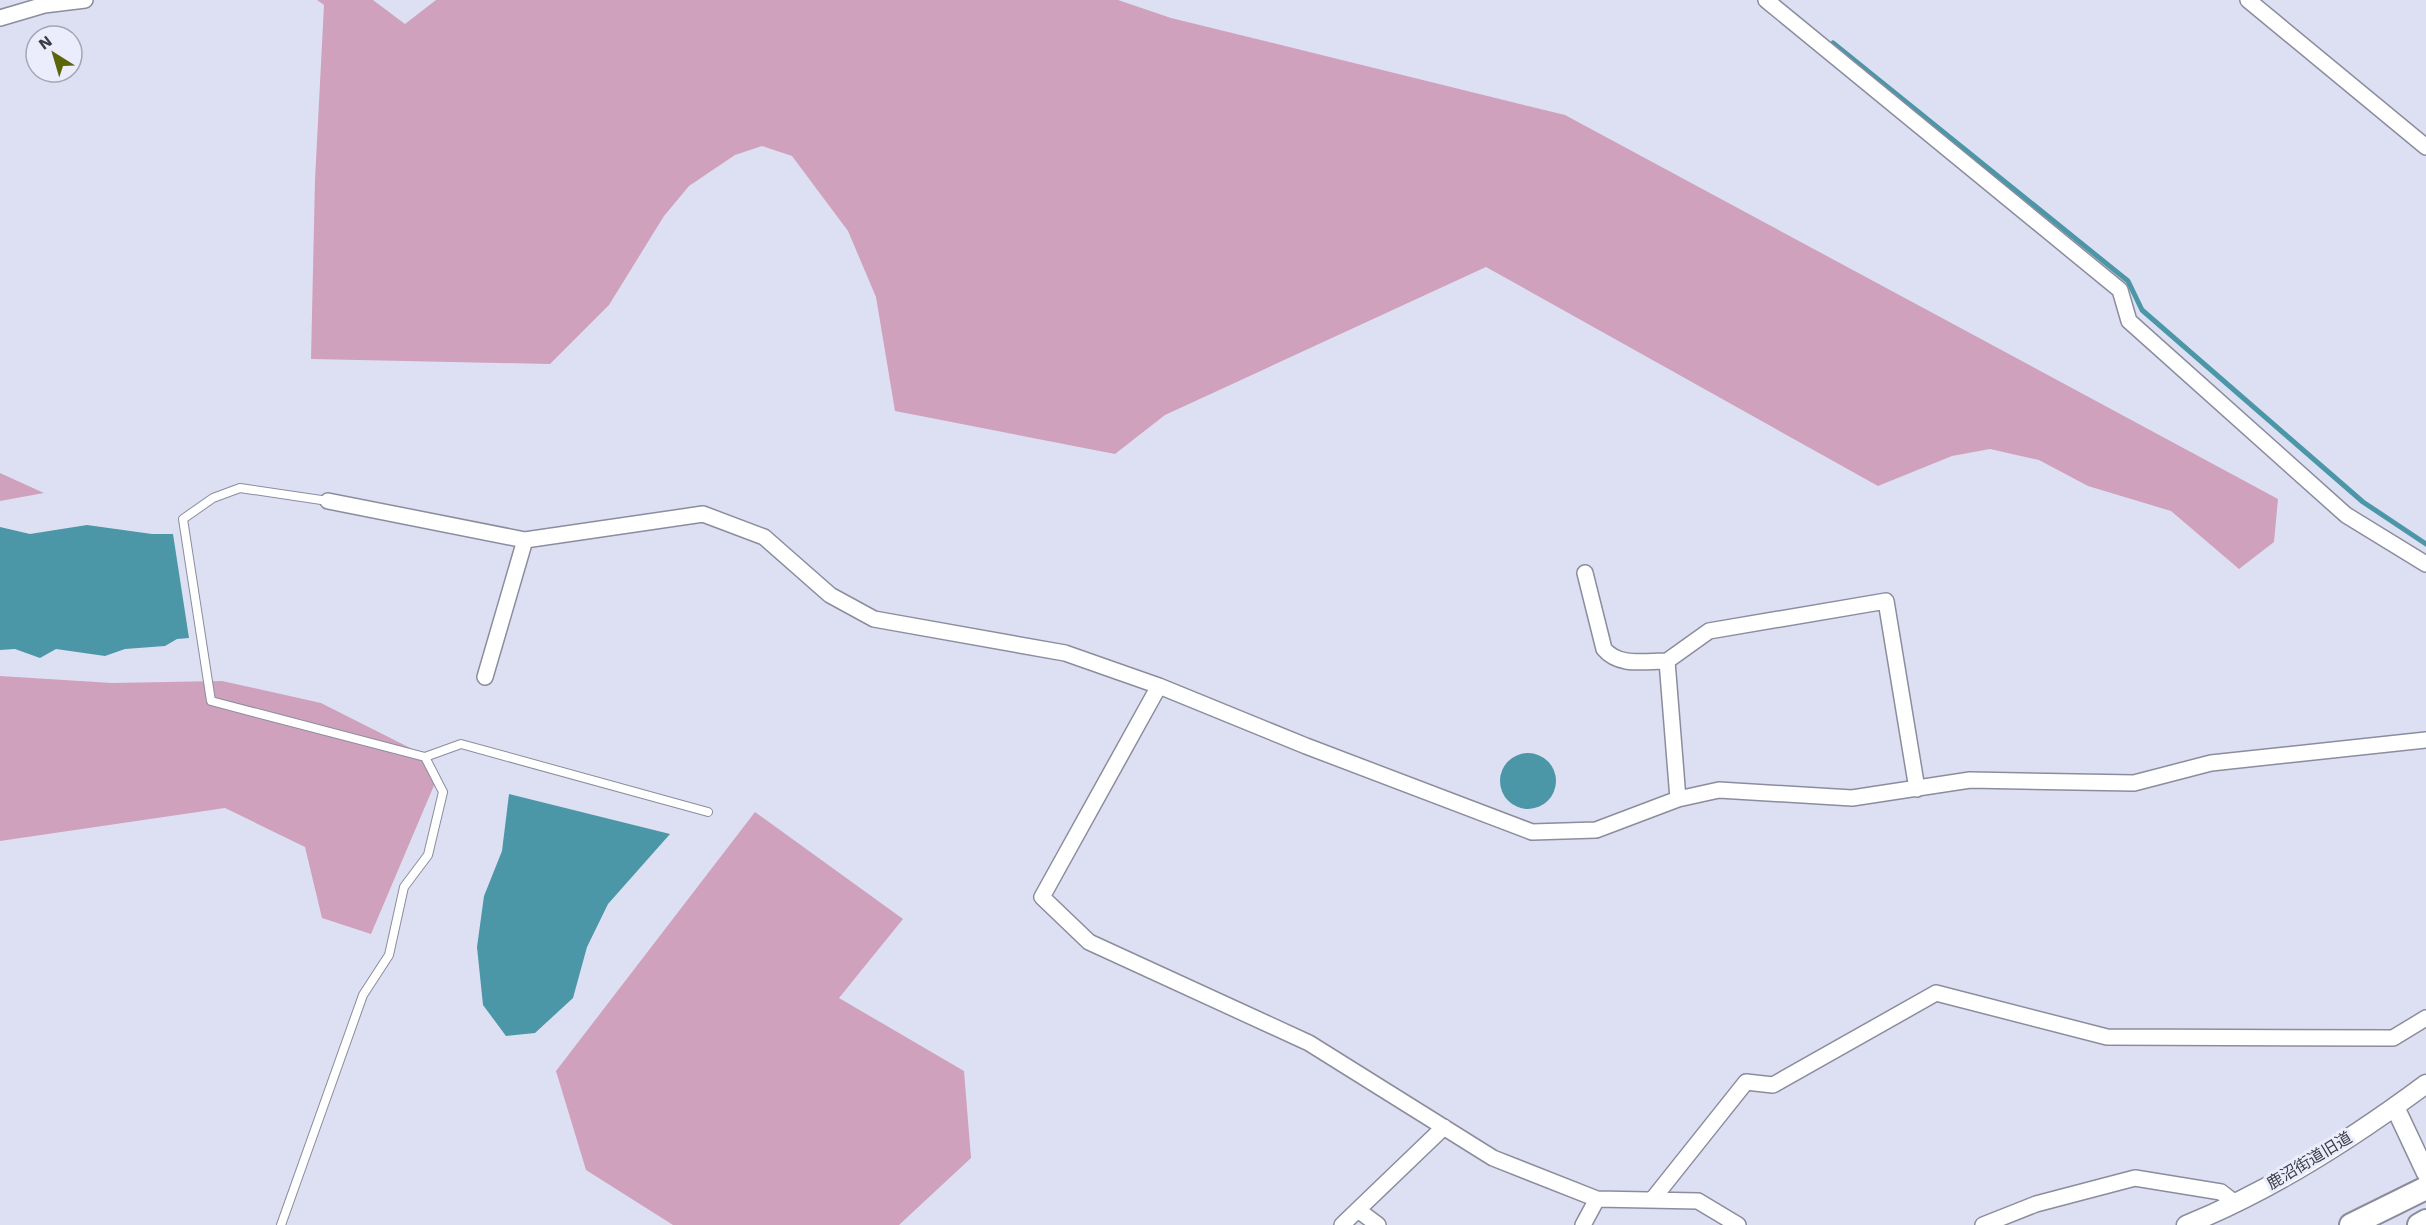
<svg xmlns="http://www.w3.org/2000/svg" width="2426" height="1225" viewBox="0 0 2426 1225" font-family="'Work Sans','Noto Sans JP',sans-serif">
<rect width="100%" height="100%" fill="#dde0f3"/>
<path fill="#d0a1bc" d="M317,0H373L405,24L436,0H1118L1171,18L1565,115L2278,499L2274,542L2239,569L2171,511L2088,486L2039,460L1990,449L1952,456L1878,486L1486,267L1165,415L1115,454L895,411L876,297L848,231L792,156L762,146L735,155L689,186L664,216L609,305L550,364L311,359L315,180L324,5Z
M0,473L44,493L0,501Z
M0,676L112,683L222,681L321,703L428,757L438,776L371,934L322,918L305,847L225,808L0,841Z
M755,812L903,919L839,998L964,1071L971,1158L899,1225H673L586,1170L556,1071Z"/>
<path fill="#4b96a7" d="M87,525L152,534H173L189,638L177,639L165,646L125,649L105,656L56,649L40,658L15,649L0,650V527L30,534Z
M1500 781a28 28 0 1 1 56 0a28 28 0 1 1-56 0Z
M509,794L670,834L608,904L587,947L573,998L535,1033L506,1036L483,1005L477,947L484,896L502,851Z"/>
<g fill="none" stroke-linecap="round" stroke-linejoin="round">
<path stroke="#4b96a7" stroke-width="5" d="M1833,43L2128,281L2142,310L2363,502L2426,544"/>
<g stroke="#8b8d9e" stroke-width="10">
<path id="service" d="M425,757L461,744L708,812
M281,1225L363,995L389,955L404,887L428,855L443,792L425,757L211,701L183,519L213,498L240,488L328,501"/>
</g>
<g stroke="#8b8d9e" stroke-width="18">
<path id="minor" d="M1766,0L2120,290L2129,321L2346,515L2426,564
M2248,0L2426,147
M0,18L44,5L85,0
M328,501L525,540L703,514L764,537L830,595L874,619L1065,653L1159,686L1306,746L1532,832L1596,830L1678,799L1719,790L1852,798L1970,780L2134,783L2211,763L2426,740
M1585,573L1604,649C1619,667 1645,661 1667,661L1678,799
M1667,661L1709,631L1886,601L1917,789
M485,677L525,540
M1159,686L1042,897L1089,942L1309,1043L1493,1158L1597,1199L1698,1201L1738,1225
M1652,1200L1746,1082L1773,1085L1936,993L2107,1037L2393,1038L2426,1018
M1358,1210L1378,1225
M1342,1225L1444,1127
M1583,1225L1597,1199
M1983,1225L2036,1204L2135,1178L2221,1192L2235,1203"/>
</g>
<g stroke="#8b8d9e" stroke-width="21">
<path id="tertiary" d="M2395,1107L2426,1173
M2186,1225C2271,1191 2352,1139 2426,1084"/>
</g>
<g stroke="#8b8d9e" stroke-width="26">
<path id="primary" d="M2351,1225L2426,1188
M2419,1225L2426,1221"/>
</g>
<use href="#service" stroke="#fff" stroke-width="8"/>
<use href="#minor" stroke="#fff" stroke-width="15"/>
<use href="#tertiary" stroke="#fff" stroke-width="18"/>
<use href="#primary" stroke="#fff" stroke-width="22"/>
</g>
<g text-anchor="middle" stroke-width="6" stroke-linejoin="round" paint-order="stroke">
<g font-size="16" fill="#3b3c44" stroke="#ebedfd">
<text transform="translate(2309 1160) rotate(-31)" y="6">鹿沼街道旧道</text>
</g>
</g>
<g transform="translate(54 54) rotate(323)"><circle r="28" fill="#ebedfd" stroke="#a5a6b3" stroke-width="1.5"/>
<path d="M0-4.5L10 22L0 15L-10 22Z" fill="#5c6609"/>
<text y="-9" font-size="16" font-weight="bold" text-anchor="middle" fill="#3b3c44">N</text>
</g>
</svg>
